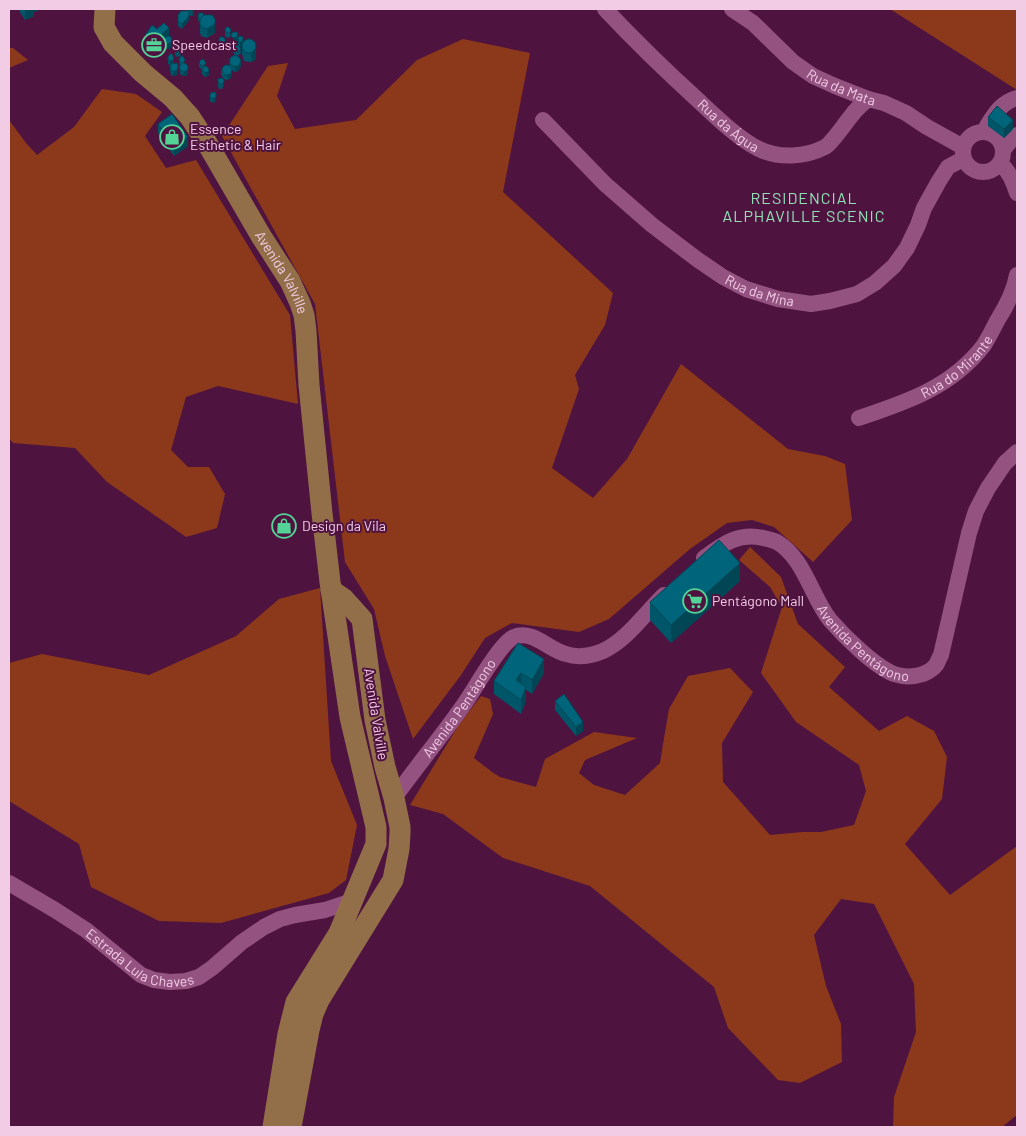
<svg xmlns="http://www.w3.org/2000/svg" width="1026" height="1136" viewBox="0 0 1026 1136" font-family="Barlow,sans-serif">
<rect width="100%" height="100%" fill="#4f1340"/>
<path fill="#8c391b" d="M890,9H1017V90Z
M463,39L530,53L503,192L613,293L605,325L575,375L579,389L552,468L593,498L627,459L681,364L788,449L825,456L845,464L852,520L813,562L774,527L752,520L727,523L690,549L609,619L579,632L512,623L485,638L461,675L413,739L385,656L374,609L345,562L315,304L222,136L268,66L288,63L277,96L295,129L356,120L417,60Z
M9,48H13L28,60L9,68Z
M102,89L136,94L162,112L145,136L166,168L196,160L290,315L298,404L218,386L186,397L171,450L188,467H209L225,494L217,528L186,537L107,482L75,448L13,443L9,438V120L26,143L37,155L74,127Z
M750,547L781,577L798,624L845,667L829,687L879,731L907,716L934,731L947,757L942,799L905,844L950,895L1017,846V1115L1002,1127H893L894,1097L916,1032L914,984L874,904L841,899L814,935L826,986L841,1024L842,1062L800,1083L778,1080L728,1028L714,987L590,886L503,858L443,814L410,805L458,726L481,696L490,699L493,714L474,758L492,772L500,777L536,787L545,759L594,732L637,738L585,760L579,773L594,785L625,795L660,763L663,744L669,709L688,676L730,668L753,692L722,743L723,782L770,835L803,832H821L854,825L866,791L859,765L796,722L761,673L782,607L770,587L739,560Z
M320,588L331,761L357,825L346,880L329,893L221,923L159,921L91,887L79,844L9,801V663L42,654L149,675L236,636L279,599Z"/>
<g fill="none" stroke-linecap="round" stroke-linejoin="round">
<g stroke="#935280" stroke-width="16">
<path id="s1" d="M605,9C635,41 667,72 700,102C716,117 739,139 759,149C779,159 806,157 825,147C833,142 845,123 852,115C856,109 862,104 868,99"/>
<path id="s2" d="M732,9L753,23L793,62L813,76L835,86L868,99L884,103L906,113L927,127L963,147"/>
<path id="s3" d="M543,120L605,184L652,225L698,260L723,277L746,289L778,299L811,304L830,301L857,294L875,283L894,266L907,248L918,225L924,208L939,181L948,167L963,159"/>
<path d="M987,126C995,113 1002,102 1017,98"/>
<circle cx="983" cy="152" r="20"/>
<path d="M1003,150L1012,139L1017,135"/>
<path d="M1000,163C1009,171 1013,181 1017,193"/>
<path id="s4" d="M859,418C907,402 952,387 984,345C989,337 993,329 997,321C1006,307 1014,292 1017,275"/>
<path id="s5" d="M704,558C723,544 739,532 763,538C768,539 773,540 777,542C805,559 811,596 830,620C844,636 874,666 894,674C903,677 914,677 923,674C928,672 933,669 936,665C938,662 939,658 941,655L969,533L976,511L988,488L1005,463L1017,452"/>
<path id="s6" d="M394,798C417,766 442,736 465,703C474,690 501,642 514,637C532,629 549,650 566,654C578,658 591,656 603,651C626,641 646,612 664,595"/>
<path id="s7" d="M9,883L55,910L86,930L141,975L154,980L170,982L186,981L199,977L212,968L242,942L264,927L280,919L295,915L325,910L352,901"/>
</g>
<g stroke="#936f49" stroke-width="21">
<path id="s8" d="M105,9L104,27L113,43L143,73L173,98L190,117L207,143L261,236L290,281L300,303L304,315L306,331L309,385L322,513L330,582L350,717L376,827V844L339,933L296,1002L288,1034L273,1127"/>
<path d="M291,1127L309,1030L313,1014L319,1000L393,880L399,849L400,833V827L394,798L385,767L375,720L362,619L344,599L331,590"/>
</g>
</g>
<path fill="#005669" d="M18,9H41L34,12V16L25,20Z
M188,9H194V15L192,16L189,15V20L182,29L178,26V15L188,11Z
M198,16L215,33L207,38L201,36L200,33V23L198,20Z
M227,27L231,35L230,37L227,38L225,36V29Z
M157,29L169,36L172,45L171,48L167,49L165,48L163,42L154,54L150,50V48L146,43V34Z
M238,37L243,42L256,58L255,60L251,62L244,61L242,54V46L240,47L241,53L239,55L236,56L234,54V46L238,45Z
M219,39L225,44V46L223,48H220L219,44Z
M175,47L182,54L180,56L177,57L175,55Z
M168,57L174,62V64L178,70L177,75L173,76L171,75L170,71V65L168,64Z
M179,59L185,63L188,66V73L186,76H183L180,74Z
M229,61L241,66L238,71L235,72L232,70L231,78L227,80L224,79L221,75V70L230,66Z
M199,63L206,66L209,74L208,76L205,77L202,74V70L199,67Z
M218,81L224,85L222,89H219L218,86Z
M210,94L216,101L213,103L210,101Z
M988,117L1013,129L1004,138L988,126Z
M158,124L188,146L174,156L158,133Z
M740,581L671,643L650,620V602Z
M518,643L544,673L532,694L526,690V701L521,714L494,694V681Z
M555,701L583,731L576,736L555,710Z"/>
<path fill="#004655" d="M25,9H41L34,12V16L25,20Z
M194,9V15L192,16V11Z
M189,16V20L182,29V24Z
M215,19V33L207,38V29Z
M169,28V37L163,42L154,54V45L163,33Z
M238,34L237,41L233,43V38Z
M243,37V46L240,47V42Z
M172,40V45L171,48L167,49V44Z
M256,48V58L255,60L251,62V53Z
M174,58V62L173,64L170,65V61Z
M241,62V66L238,71L235,72V67Z
M178,66L177,75L173,76V72Z
M188,69V73L186,76H183V72Z
M232,69L231,78L227,80V76Z
M209,70L208,76L205,77V73Z
M216,97V101L213,103V99Z
M1013,120V129L1004,138V129Z
M188,137V146L174,156V147Z
M740,563V581L671,643V625Z
M544,659V673L532,694V680Z
M521,673V687L516,680Z
M526,687V701L521,714V700Z
M583,722V731L576,736V727Z"/>
<path fill="#00647a" stroke="#004655" d="M188,9H194V10L192,11L189,10Z
M181,11H189V16L182,24L178,22V15Z
M199,13H202L204,14L200,19H199L198,16Z
M204,15H212L215,19V24L207,29L201,27L200,24V19Z
M164,23L169,28L163,33L154,45L150,41V39L146,34L152,25L157,29Z
M227,27H229L231,30L230,33H227L225,31V29Z
M234,32H237L238,34L237,37L233,38L231,36L232,33Z
M164 40a4 4 0 1 1 8 0a4 4 0 1 1-8 0Z
M240,36L243,37V41L240,42L238,41V37Z
M220,37H223L225,39V42L223,43H220L219,39Z
M242 46a7 7 0 1 1 14 0a7 7 0 1 1-14 0Z
M236,45L239,46L241,49L239,51H236L234,50V46Z
M177,46L181,47L182,49L180,52H177L175,51V47Z
M170,54H172L174,58L173,60L170,61L168,60V57Z
M229.5 61a5.5 5.5 0 1 1 11 0a5.5 5.5 0 1 1-11 0Z
M183,56L185,60L183,63L186,64L188,66V69L186,71L183,72L180,69L179,67L182,63L180,62L179,59L180,57Z
M202,59L204,60L206,63L204,65L202,66L199,63L200,61Z
M177,63L178,66L177,70L173,72L171,70L170,66L171,64Z
M222 70a5 5 0 1 1 10 0a5 5 0 1 1-10 0Z
M206,66L208,68L209,70L208,72L205,73L202,69L203,68Z
M222,78L224,80V82L222,84H219L218,81V79Z
M215,92L216,94V97L213,99L210,97V94L211,93Z
M997,106L1013,120L1004,129L988,117Z
M172,114L188,137L174,147L158,124Z
M719,540L740,563L671,625L650,602Z
M518,643L544,659L532,680L521,673L516,680L526,687L521,700L494,681Z
M564,694L583,722L576,727L555,701Z"/>
<defs>
<g id="office-ring" transform="scale(1.25)"><circle r="9.5" fill="#4f1340" stroke="#53d396" stroke-width="1.5"/><path d="M-6-3h4V-5.5h4V-3h4V5H-6ZM-1-4.5V-3h2v-1.5ZM-6 0V1H6V0Z" fill="#53d396"/></g>
<g id="shop-ring" transform="scale(1.25)"><circle r="9.5" fill="#4f1340" stroke="#53d396" stroke-width="1.5"/><path d="M-5-2.5h2.3a2.7 3.5 0 0 1 5.4 0H5L5.5 6h-11ZM-1.5-2.5h3a1.5 2.3 0 0 0-3 0Z" fill="#53d396"/></g>
<g id="supermarket-ring" transform="scale(1.25)"><circle r="9.5" fill="#4f1340" stroke="#53d396" stroke-width="1.5"/><path d="M-6-5.5h2.5l.6 2H6L4.5 2H-2.5L-4.4-4H-6ZM-1.5 3.2a1.3 1.3 0 1 0 .1 0ZM3 3.2a1.3 1.3 0 1 0 .1 0Z" fill="#53d396"/></g>
</defs>
<g fill-rule="evenodd">
<use href="#office-ring" x="154" y="45"/>
<use href="#shop-ring" x="172" y="137"/>
<use href="#shop-ring" x="284" y="526"/>
<use href="#supermarket-ring" x="695" y="601"/>
</g>
<g text-anchor="middle" stroke-width="4" stroke-linejoin="round" paint-order="stroke">
<g font-size="14" fill="#f2cce5" stroke="#4f1340" text-anchor="start">
<text x="172" y="50">Speedcast</text>
<text x="190" y="134">Essence<tspan x="190" dy="16">Esthetic &amp; Hair</tspan></text>
<text x="302" y="531">Design da Vila</text>
<text x="712" y="606">Pentágono Mall</text>
</g>
<g font-size="14" fill="#f2cce5" stroke="#4f1340">
<text dy="5" stroke="none"><textPath href="#s2" startOffset="136">Rua da Mata</textPath></text>
<text dy="5" stroke="none"><textPath href="#s1" startOffset="170">Rua da Água</textPath></text>
<text dy="5" stroke="none"><textPath href="#s8" startOffset="324">Avenida Valville</textPath></text>
<text dy="5" stroke="none"><textPath href="#s3" startOffset="279">Rua da Mina</textPath></text>
<text dy="5" stroke="none"><textPath href="#s4" startOffset="112">Rua do Mirante</textPath></text>
<text dy="5" stroke="none"><textPath href="#s5" startOffset="216">Avenida Pentágono</textPath></text>
<text dy="5" stroke="none"><textPath href="#s6" startOffset="111">Avenida Pentágono</textPath></text>
<text transform="translate(376 714) rotate(81)" y="5">Avenida Valville</text>
<text dy="5" stroke="none"><textPath href="#s7" startOffset="154">Estrada Lula Chaves</textPath></text>
</g>
<g font-size="16" letter-spacing="1" fill="#90e0b4" stroke="#4f1340">
<text x="804" y="204">RESIDENCIAL<tspan x="804" dy="18">ALPHAVILLE SCENIC</tspan></text>
</g>
</g>
<rect width="1026" height="1136" fill="none" stroke="#f2cce5" stroke-width="20"/>
</svg>
